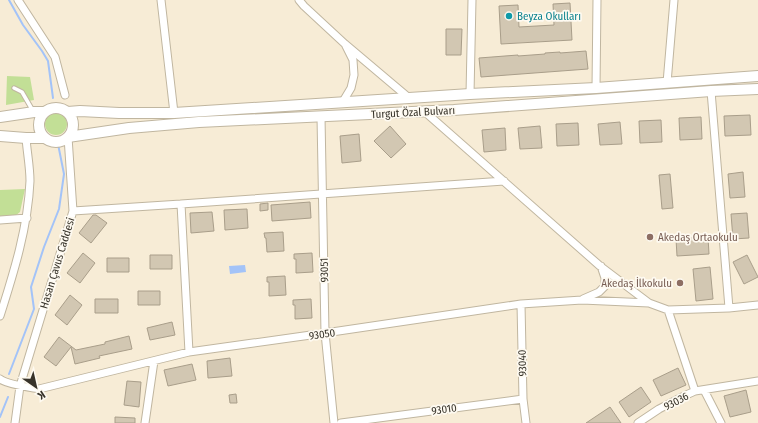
<svg xmlns="http://www.w3.org/2000/svg" width="758" height="423" viewBox="0 0 758 423" font-family="'Fira Sans Condensed',sans-serif">
<rect width="100%" height="100%" fill="#f7ecd6"/>
<path fill="#c2df96" d="M7,76L30,77L34,100L6,105Z
M45 124a11 11 0 1 1 22 0a11 11 0 1 1-22 0Z
M25,189L20,212L15,216H0V190Z"/>
<path fill="#a3c3f8" d="M245,265L246,272L230,274L229,266Z"/>
<g fill="none" stroke-linecap="round" stroke-linejoin="round">
<path stroke="#a3c3f8" stroke-width="2" d="M9,0L23,25L42,51L48,61L53,98
M9,374L34,309L31,287L44,247L59,209L64,174L58,144
M0,417L8,397"/>
</g>
<path fill="#d2c7b2" stroke="#a99e8a" d="M570,3L572,40L501,44L499,6L518,5L519,27L554,25L553,4Z
M446,29H462L461,55H446Z
M586,51L588,69L481,77L479,58L518,55V56L545,54V53L560,52V53Z
M750,115L751,135L725,136L724,116Z
M701,117L702,139L680,140L679,118Z
M661,120L662,142L640,143L639,121Z
M620,122L622,144L600,145L598,124Z
M578,123L579,145L557,146L556,124Z
M390,126L406,144L391,158L374,141Z
M540,126L542,148L520,149L518,128Z
M505,128L506,150L484,152L482,130Z
M359,134L361,161L342,163L340,136Z
M743,172L745,197L730,198L728,174Z
M670,174L673,208L662,209L659,175Z
M310,202L311,218L272,221L271,205Z
M268,203V210L260,211V204Z
M247,209L248,228L225,230L224,210Z
M212,212L214,231L191,233L190,213Z
M747,213L749,238L733,239L731,214Z
M93,215H96L107,223L91,243L79,233Z
M283,232L284,251L267,252L266,238H265L264,233Z
M708,237L709,254L677,256L676,239Z
M83,253L95,263L80,283L67,273Z
M312,253L313,272L296,273V259H294V254Z
M150,255H172V269H150Z
M747,255L758,277L744,284L733,262Z
M107,258H129V272H107Z
M710,267L713,299L696,301L693,269Z
M285,276L286,295L269,296V282H267V277Z
M138,291H160V305H138Z
M70,295L82,305L67,325L55,315Z
M95,299H118V313H95Z
M311,299L312,318L295,319V305H293V300Z
M172,322L175,335L150,340L147,328Z
M129,336L132,349L99,356L100,358L75,364L71,347L56,366L44,357L59,337L76,350L105,344V342Z
M230,358L232,376L208,378L207,361Z
M192,364L196,380L168,386L164,370Z
M678,368L686,385L661,396L653,380Z
M127,381L141,382L139,407L124,405Z
M641,387L651,402L629,417L619,402Z
M746,390L751,412L730,417L724,396Z
M236,394L237,403H230L229,395Z
M610,407L621,423H586Z
M115,417L135,418V423H115Z"/>
<g fill="none" stroke-linecap="round" stroke-linejoin="round">
<g stroke="#c0b6a0" stroke-width="5.5">
<path id="service" d="M14,88L22,92L33,111"/>
</g>
<g stroke="#c0b6a0" stroke-width="9">
<path id="minor" d="M18,0L55,57L65,95
M161,0L174,113
M299,0L304,6L345,44L409,98
M667,83L674,0
M596,88L597,0
M711,91L729,308
M470,94L472,0
M342,103L351,88L354,75L353,60L346,46
M424,111L600,266L649,303L668,310L729,308L758,305
M321,117L325,333L334,423
M181,204L504,181
M73,211L181,204L189,352
M0,220L27,218
M583,299L599,292L605,286V278L601,266
M521,304L523,399L526,423
M668,310L695,391
M0,316C14,272 28,227 30,181C30,167 27,152 26,138
M0,379C8,385 29,387 39,389L189,352L325,333L521,304L582,300L649,303
M704,390L721,423
M15,423L20,386L73,211L68,137
M145,423L154,361
M341,423L523,399
M638,423L659,409L684,396L695,391L758,381"/>
</g>
<g stroke="#c0b6a0" stroke-width="12">
<path id="secondary" d="M39 125a17 17 0 1 1 34 0a17 17 0 1 1-34 0Z
M68,112L80,111L119,113H174L409,98L470,94L596,88L758,76
M0,117L34,112H45
M0,136L26,138H45
M68,137L129,128L199,122L454,110L711,91L758,89"/>
</g>
<use href="#service" stroke="#fff" stroke-width="3.5"/>
<use href="#minor" stroke="#fff" stroke-width="7"/>
<use href="#secondary" stroke="#fff" stroke-width="10"/>
</g>
<circle fill="#0f9aa8" stroke="#fefaf1" stroke-width="1.5" cx="509" cy="16" r="4"/>
<g fill="#8d6e63" stroke="#fefaf1" stroke-width="1.5">
<circle cx="650" cy="237" r="4"/>
<circle cx="680" cy="283" r="4"/>
</g>
<g text-anchor="middle" stroke-width="3.5" stroke-linejoin="round" paint-order="stroke">
<g font-size="11" fill="#0d838f" stroke="#fefaf1" text-anchor="start">
<text x="517" y="20">Beyza Okulları</text>
</g>
<g font-size="11" fill="#37332a" stroke="#fefaf1">
<text transform="translate(413 112) rotate(-3)" y="4">Turgut Özal Bulvarı</text>
<text transform="translate(57 263) rotate(-73)" y="4">Hasan Çavus Caddesi</text>
<text transform="translate(324 270) rotate(-91)" y="4">93051</text>
<text transform="translate(322 334) rotate(-8)" y="4">93050</text>
<text transform="translate(522 363) rotate(-91)" y="4">93040</text>
<text transform="translate(676 401) rotate(-27)" y="4">93036</text>
<text transform="translate(444 409) rotate(-8)" y="4">93010</text>
</g>
<g font-size="11" fill="#785e54" stroke="#fefaf1" text-anchor="start">
<text x="658" y="241">Akedaş Ortaokulu</text>
<text x="672" y="287" text-anchor="end">Akedaş İlkokulu</text>
</g>
</g>
<g transform="translate(36 387) rotate(146)" stroke="#fefaf1" stroke-width="3" paint-order="stroke">
<path d="M0-3L7 15L0 10L-7 15Z" fill="#37332a"/>
<text y="-6" font-size="11" font-weight="bold" text-anchor="middle" fill="#37332a">K</text>
</g>
</svg>
